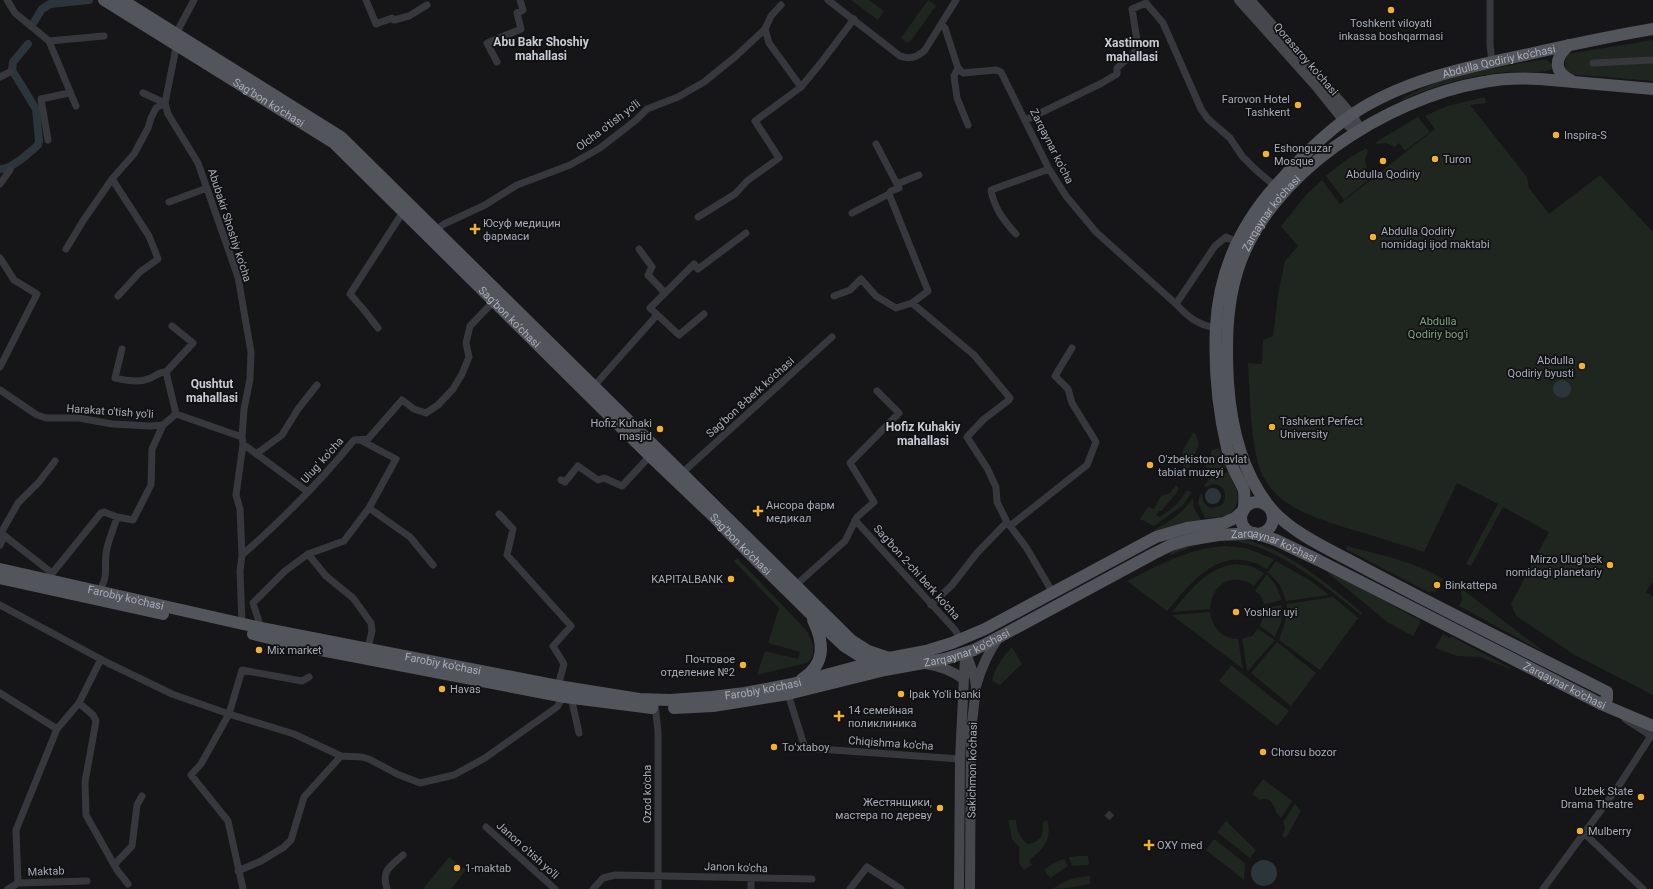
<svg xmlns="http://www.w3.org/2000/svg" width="1653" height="889" viewBox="0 0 1653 889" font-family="Roboto,sans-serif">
<rect width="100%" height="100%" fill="#161618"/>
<path fill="#1e261f" d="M851,0H869L884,11L878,20Z
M928,0L936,6L910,42L907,43L901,38Z
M1653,40V81L1567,74L1565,64L1567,54Z
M1546,59L1553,65L1552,69C1546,74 1517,71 1507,72C1466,76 1436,85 1398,102C1435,75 1502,67 1546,59Z
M1485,97L1486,103L1470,105L1527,177L1529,188L1549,214L1600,175L1653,232V581L1646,592L1653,597V695L1573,654L1516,616L1511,604L1549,532L1503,507L1471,566L1466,564L1498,504L1457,483L1424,552C1403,545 1381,538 1360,532C1321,520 1270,508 1258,463C1250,431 1250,396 1248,363L1262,364L1263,340L1273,336L1278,294L1285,261L1298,246L1281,226L1307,194L1322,180L1340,204L1435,129L1425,116L1447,106Z
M1418,117L1430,132L1405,151L1399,143L1395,147L1386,143L1377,144L1376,142Z
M1366,148L1368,151L1365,160L1367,169L1362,173L1368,180L1344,200L1326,176L1346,160Z
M1193,433L1196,435L1199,445C1194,455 1191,464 1186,474L1183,472L1182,468L1186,462L1182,452Z
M1219,448L1227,467L1206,474L1202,479L1212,450Z
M1228,472C1237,489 1245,502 1227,516L1205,518L1198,503L1200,494H1202L1203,501L1208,507L1212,508L1222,505C1231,492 1219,478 1206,487L1204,485L1211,478Z
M1176,485L1179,488C1175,498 1168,501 1162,511H1159L1156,515L1160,517C1172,509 1180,502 1187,490L1192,492L1183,505L1154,526L1140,519L1148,507L1154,509L1161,496L1170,493Z
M1193,498L1194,508L1201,520L1155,531L1154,530C1170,521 1183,513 1193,498Z
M1239,538C1284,547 1328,584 1362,613L1361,615C1328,588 1271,541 1227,541C1207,541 1189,547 1171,555L1169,552L1185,545Z
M1226,546L1246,548L1274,559L1267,569C1222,542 1194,579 1167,611L1127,581C1159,565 1189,548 1226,546Z
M1347,546C1380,555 1414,561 1443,579L1435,593L1431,591L1430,593L1346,549Z
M737,558L806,630C813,641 818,653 807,663L757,675L765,651L798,659L800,652L768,643L779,608L734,561Z
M1276,561L1311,581L1329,595L1286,601L1280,585L1268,572Z
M1236,564L1251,566L1264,573L1254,586C1232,571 1212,584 1210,609L1172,612C1191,590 1205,568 1236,564Z
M1328,570L1421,621L1413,636L1387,622L1328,573Z
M1267,574L1276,586L1282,600L1264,604L1261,596L1255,591Z
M1462,589L1547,654L1459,606L1462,599L1461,592Z
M1333,597L1358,618L1320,670L1279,640L1285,622L1287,604Z
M1282,605L1281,622L1275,637L1260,626L1263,617V608Z
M1210,612C1213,628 1221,638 1238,639L1243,669L1172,615Z
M1258,629L1275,640L1249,670H1247L1242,639L1252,636Z
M1443,634L1450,638L1451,636L1518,672L1480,657L1457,656L1435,648Z
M1277,642L1316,673L1291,706L1251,673Z
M1012,647L1022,664L1000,685L992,681C995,667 1003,657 1012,647Z
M1231,665L1289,711L1277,726L1219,681Z
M1263,779L1292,801L1281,818C1279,815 1275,813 1275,809C1272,802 1269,796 1260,800L1252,794Z
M1295,804L1301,811L1286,838L1282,836L1285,829L1283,822Z
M1008,820H1016C1017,830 1019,838 1028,844C1040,842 1045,835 1042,823L1047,820C1053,838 1043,850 1029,860L1032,865L1024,870L1019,863V847L1012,839Z
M1226,821L1256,850L1250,858L1217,832Z
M1214,839L1245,863L1244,880L1206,850Z
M1079,856H1088L1089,865L1072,866L1069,857Z
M449,857L466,870L451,889H423Z
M1064,859L1068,866L1050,878L1044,870L1053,863Z
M1090,876V884C1077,886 1066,889 1053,889C1064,880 1076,877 1090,876Z"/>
<path fill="#2c353c" d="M1553 389a9 9 0 1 1 18 0a9 9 0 1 1-18 0Z
M1205 496a8 8 0 1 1 16 0a8 8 0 1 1-16 0Z
M1251 873a13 13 0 1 1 26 0a13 13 0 1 1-26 0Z"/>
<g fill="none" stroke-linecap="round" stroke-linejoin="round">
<path stroke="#2c353c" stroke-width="8" d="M34,22L42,9L50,4L89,0
M0,169C11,170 30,152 38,145L39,141L36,109L12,70L13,62L28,44"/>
<path stroke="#333438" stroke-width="7" stroke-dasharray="7 3.5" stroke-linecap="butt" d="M1107,818L1113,811"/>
<path stroke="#37383d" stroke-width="7" d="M7,0L15,13L49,41L104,36
M366,0L376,24L392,18L394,20L409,16L427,5
M828,0L900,56C910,60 918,57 925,50L956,0
M1490,0V45L1492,62
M941,24L945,28L958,68L963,73L996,70L1001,72L1049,169L1066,196L1096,232L1176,304C1188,317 1198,325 1216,328
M765,29L769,43L801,87
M49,41L76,106
M497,62L487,43L521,29L517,13L523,10L520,0
M1593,63L1653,60
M958,68L954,76L957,98L968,125
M0,77L10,72
M143,93L165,103
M165,103L168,114L198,163L238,277L251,352L250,379L244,409L242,437L243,444L236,495L240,509L242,555L240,571L242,623
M1026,120L1102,83L1117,74V68L1134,53L1138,47L1132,9L1146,3L1163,23L1201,109L1208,119L1230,138L1242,156L1256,170L1275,186
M48,140L41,99L69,93
M112,179L149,236L158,259L140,272L118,296
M0,184L10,170
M897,184L919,175
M169,202L207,188
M852,213L889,194L891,191L899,188L876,144
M698,217L735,194L747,181L779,158L755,121L801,87L820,64L854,19
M433,232L444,224L485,205L517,185L570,165L600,148L636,120L647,109L678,97L704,82L735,57L765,29L771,16L781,5
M1016,234C1004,221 994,208 991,190L1049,169
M66,249L83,221L112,179L134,154L148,128L151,118L156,108L165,103L175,53L177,34L180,26L194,0
M639,249L652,267L648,275L665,293
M0,258L14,280L37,294L0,367
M834,296L850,290L861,279L876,296L896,308L912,303L928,291L889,194
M912,303L974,355L1010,398L1009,400L984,419L967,437L987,468L996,487L997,502L1007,522L1026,547L1053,593
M1176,304L1215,246L1226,237L1240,244
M704,314L679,335L650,308L694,264L698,269L746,233
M172,326L193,343L166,372L176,414
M378,328L364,310L350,294L403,212
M122,349L115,378C125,380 138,383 148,379C156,377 157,372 166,372
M594,386L657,315
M0,390L37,415L46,418H79L112,424L150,426L163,425L176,414L242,437
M243,444L308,492
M256,454L282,435L298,409L317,385
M682,473L832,337
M561,480L565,482L578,466L598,480L604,478L622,486L650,456
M369,508L410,537L433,565
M499,514L513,529L507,555L571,626L553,646L564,664L558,686
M855,520L955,630L961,640
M1010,526L1087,465L1096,442L1072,403L1068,389L1055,376L1072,348
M0,545L4,536
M308,554L326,576L353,598L371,623L372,631L368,648
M242,555C282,520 320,482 354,440L368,439L402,400L414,409L426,413L438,405L453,389L462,374L469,357L466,343L470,326L494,301
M52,573L1,533L18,503L39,482L55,461
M50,576L101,513L104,512L117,517
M796,585L845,541L857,517L874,502L850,463L899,413L877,391
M99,591C109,575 104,571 106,554C107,542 114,529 117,517L133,520L151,485L152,449L163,425
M0,605L108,663L172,694L229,714L294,734L341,756L362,757L369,759L397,774L420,783L454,775L485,758L557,707L565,694
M931,605L952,585L977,553L1007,522
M261,628L253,603L285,571L308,554L344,541L369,508L396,459L362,441
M0,693L57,729
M788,694L805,748L960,759
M571,697L579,733
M79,703L93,715L96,721L85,782L86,815L117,870L128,884
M655,704L658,732V889
M1625,719L1653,737
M486,827L555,889
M1585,834L1643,889
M114,865L132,846L137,805L142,796
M238,871L261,861L284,847L291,840L304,797L341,756
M751,879V889
M18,883L16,830L57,729L79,703L101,659
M8,889L18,883L87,881
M243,889L228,821L191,775L201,764L229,714L242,670L302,681L309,677
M387,889C381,870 390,867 403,855
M593,889L603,878L615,875L812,879
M850,889L867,867L901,889
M1543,889L1618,787L1651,736"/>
<path stroke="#45474d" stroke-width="10" d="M1239,0L1316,86L1344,121L1356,132
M1250,0L1352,115L1360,129
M966,653L975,679L976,688L971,731L970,889
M925,664C939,666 952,670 963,679
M976,686C981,669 988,652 999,637
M959,889L960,759L965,657"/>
<g stroke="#53555c" stroke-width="12">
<path id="s1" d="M104,0L334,143L650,456L715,518L740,544L826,629L844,646L874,665"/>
<path d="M122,0L341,137L851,640L868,651L889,658"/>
<path d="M1569,45C1554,58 1553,72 1572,81"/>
<circle cx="1257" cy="518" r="16"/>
<path id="s2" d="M0,569L261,628L558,686L639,699L670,700L712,697L745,693L792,684L889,658L926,651L952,643L985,629L1156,537L1187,528L1224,523L1235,518L1244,510C1244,504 1245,497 1244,491C1242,484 1237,477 1234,470C1231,463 1229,455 1227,448C1218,409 1214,366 1216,326C1219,271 1242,222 1279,182C1303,155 1331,127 1362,108C1412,78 1472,66 1529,54C1570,45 1611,36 1653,29"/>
<path d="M0,578L163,614"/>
<path d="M253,634L321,650L565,697L652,708"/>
<path d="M802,679C826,664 824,642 813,620"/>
<path id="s3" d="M1601,704L1607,699V692C1525,651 1443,610 1362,567C1333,551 1290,533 1269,506C1241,471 1231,427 1228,383C1226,345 1226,308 1237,272C1267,174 1387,98 1484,82C1503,78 1521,78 1540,79L1653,89"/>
<path id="s4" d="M674,708L713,706L788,694L885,670L945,659L974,650L999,637L1153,554L1171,545L1188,540L1218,535L1254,533L1276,540L1318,560L1601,704L1653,726"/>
</g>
</g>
<g fill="#f2b134" stroke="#111113" stroke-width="1.5">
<circle cx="1391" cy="10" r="4"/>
<circle cx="1298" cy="105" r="4"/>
<circle cx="1556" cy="135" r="4"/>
<circle cx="1266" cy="154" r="4"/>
<circle cx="1435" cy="159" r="4"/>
<circle cx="1383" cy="161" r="4"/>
<path d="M473 223h4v4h4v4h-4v4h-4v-4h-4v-4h4z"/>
<circle cx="1373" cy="237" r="4"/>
<circle cx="1582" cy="366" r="4"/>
<circle cx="1272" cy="427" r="4"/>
<circle cx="660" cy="429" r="4"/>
<circle cx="1150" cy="465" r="4"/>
<path d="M756 505h4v4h4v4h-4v4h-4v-4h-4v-4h4z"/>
<circle cx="1610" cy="565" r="4"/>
<circle cx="731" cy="579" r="4"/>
<circle cx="1437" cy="585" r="4"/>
<circle cx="1236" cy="612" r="4"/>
<circle cx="259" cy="650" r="4"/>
<circle cx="743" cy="665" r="4"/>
<circle cx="442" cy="689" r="4"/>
<circle cx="901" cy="694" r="4"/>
<path d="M837 710h4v4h4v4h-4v4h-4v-4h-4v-4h4z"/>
<circle cx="774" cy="747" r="4"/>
<circle cx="1263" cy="752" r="4"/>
<circle cx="1641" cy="797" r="4"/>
<circle cx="940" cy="808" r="4"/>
<circle cx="1580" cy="831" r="4"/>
<path d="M1147 839h4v4h4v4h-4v4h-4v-4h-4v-4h4z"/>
<circle cx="457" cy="868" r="4"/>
</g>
<g text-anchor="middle" stroke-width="3.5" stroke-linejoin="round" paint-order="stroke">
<g font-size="11" fill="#a8adb8" stroke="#111113" text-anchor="start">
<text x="1391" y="27" text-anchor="middle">Toshkent viloyati<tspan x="1391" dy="13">inkassa boshqarmasi</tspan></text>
<text x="1290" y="103" text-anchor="end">Farovon Hotel<tspan x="1290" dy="13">Tashkent</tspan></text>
<text x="1564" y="139">Inspira-S</text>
<text x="1274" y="152">Eshonguzar<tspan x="1274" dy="13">Mosque</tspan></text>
<text x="1443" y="163">Turon</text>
<text x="1383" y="178" text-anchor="middle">Abdulla Qodiriy</text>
<text x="483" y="227">Юсуф медицин<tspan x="483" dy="13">фармаси</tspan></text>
<text x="1381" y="235">Abdulla Qodiriy<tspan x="1381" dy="13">nomidagi ijod maktabi</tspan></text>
<text x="1574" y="364" text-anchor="end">Abdulla<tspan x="1574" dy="13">Qodiriy byusti</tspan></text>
<text x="1280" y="425">Tashkent Perfect<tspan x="1280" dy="13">University</tspan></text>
<text x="652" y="427" text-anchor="end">Hofiz Kuhaki<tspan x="652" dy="13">masjid</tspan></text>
<text x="1158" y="463">O'zbekiston davlat<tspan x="1158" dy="13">tabiat muzeyi</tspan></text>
<text x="766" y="509">Ансора фарм<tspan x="766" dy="13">медикал</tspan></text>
<text x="1602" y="563" text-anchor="end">Mirzo Ulug'bek<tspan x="1602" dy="13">nomidagi planetariy</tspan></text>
<text x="723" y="583" text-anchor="end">KAPITALBANK</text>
<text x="1445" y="589">Binkattepa</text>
<text x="1244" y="616">Yoshlar uyi</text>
<text x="267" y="654">Mix market</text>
<text x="735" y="663" text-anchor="end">Почтовое<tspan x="735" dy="13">отделение №2</tspan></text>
<text x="450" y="693">Havas</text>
<text x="909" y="698">Ipak Yo'li banki</text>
<text x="848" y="714">14 семейная<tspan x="848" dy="13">поликлиника</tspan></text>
<text x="782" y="751">Toʻxtaboy</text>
<text x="1271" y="756">Chorsu bozor</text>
<text x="1633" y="795" text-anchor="end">Uzbek State<tspan x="1633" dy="13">Drama Theatre</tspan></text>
<text x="932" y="806" text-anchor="end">Жестянщики,<tspan x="932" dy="13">мастера по дереву</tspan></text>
<text x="1588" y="835">Mulberry</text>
<text x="1157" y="849">OXY med</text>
<text x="465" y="872">1-maktab</text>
</g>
<g font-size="11" fill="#a8adb8" stroke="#111113">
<text transform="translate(1306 59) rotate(49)" y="4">Qorasaroy ko'chasi</text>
<text dy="4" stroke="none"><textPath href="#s2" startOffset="1901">Abdulla Qodiriy ko'chasi</textPath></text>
<text dy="4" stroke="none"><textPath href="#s1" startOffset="194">Sag’bon ko’chasi</textPath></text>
<text transform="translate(608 125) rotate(-37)" y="4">Olcha o'tish yo'li</text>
<text transform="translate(1052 146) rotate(63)" y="4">Zarqaynar ko'cha</text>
<text dy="4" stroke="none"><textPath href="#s3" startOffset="714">Zarqaynar ko'chasi</textPath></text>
<text transform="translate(230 225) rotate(72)" y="4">Abubakir Shoshiy ko'cha</text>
<text dy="4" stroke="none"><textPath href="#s1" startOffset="518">Sag’bon ko’chasi</textPath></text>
<text transform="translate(750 397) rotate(-42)" y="4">Sag'bon 8-berk ko'chasi</text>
<text transform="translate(110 411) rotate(4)" y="4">Harakat o'tish yo'li</text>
<text transform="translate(322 460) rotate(-48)" y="4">Ulug' ko'cha</text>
<text dy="4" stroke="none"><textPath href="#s1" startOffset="842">Sag’bon ko’chasi</textPath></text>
<text dy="4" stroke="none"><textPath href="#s4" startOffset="636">Zarqaynar ko'chasi</textPath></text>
<text transform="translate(917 572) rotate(48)" y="4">Sag'bon 2-chi berk ko'cha</text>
<text dy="4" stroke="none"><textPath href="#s2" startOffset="129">Farobiy ko'chasi</textPath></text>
<text dy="4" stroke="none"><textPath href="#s4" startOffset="300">Zarqaynar ko'chasi</textPath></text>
<text dy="4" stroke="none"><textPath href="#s2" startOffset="453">Farobiy ko'chasi</textPath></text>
<text dy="4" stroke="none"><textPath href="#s4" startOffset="960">Zarqaynar ko'chasi</textPath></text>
<text dy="4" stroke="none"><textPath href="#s2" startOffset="777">Farobiy ko'chasi</textPath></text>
<text transform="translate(891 743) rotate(4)" y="4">Chiqishma ko'cha</text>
<text transform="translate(972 770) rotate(-89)" y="4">Sakichmon ko'chasi</text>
<text transform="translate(647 794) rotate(-90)" y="4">Ozod ko'cha</text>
<text transform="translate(528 850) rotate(42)" y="4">Janon o'tish yo'li</text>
<text transform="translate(736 867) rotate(2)" y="4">Janon ko'cha</text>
<text transform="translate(46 871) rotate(-2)" y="4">Maktab</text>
</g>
<g font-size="11" fill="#7fa381" stroke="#111113">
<text x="1438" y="325">Abdulla<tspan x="1438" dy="13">Qodiriy bog'i</tspan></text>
</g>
<g font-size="12" font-weight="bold" fill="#c9ccd4" stroke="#111113">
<text x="541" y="46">Abu Bakr Shoshiy<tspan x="541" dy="14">mahallasi</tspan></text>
<text x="1132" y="47">Xastimom<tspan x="1132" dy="14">mahallasi</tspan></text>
<text x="212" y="388">Qushtut<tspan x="212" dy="14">mahallasi</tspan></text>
<text x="923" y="431">Hofiz Kuhakiy<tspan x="923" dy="14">mahallasi</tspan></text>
</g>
</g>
</svg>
